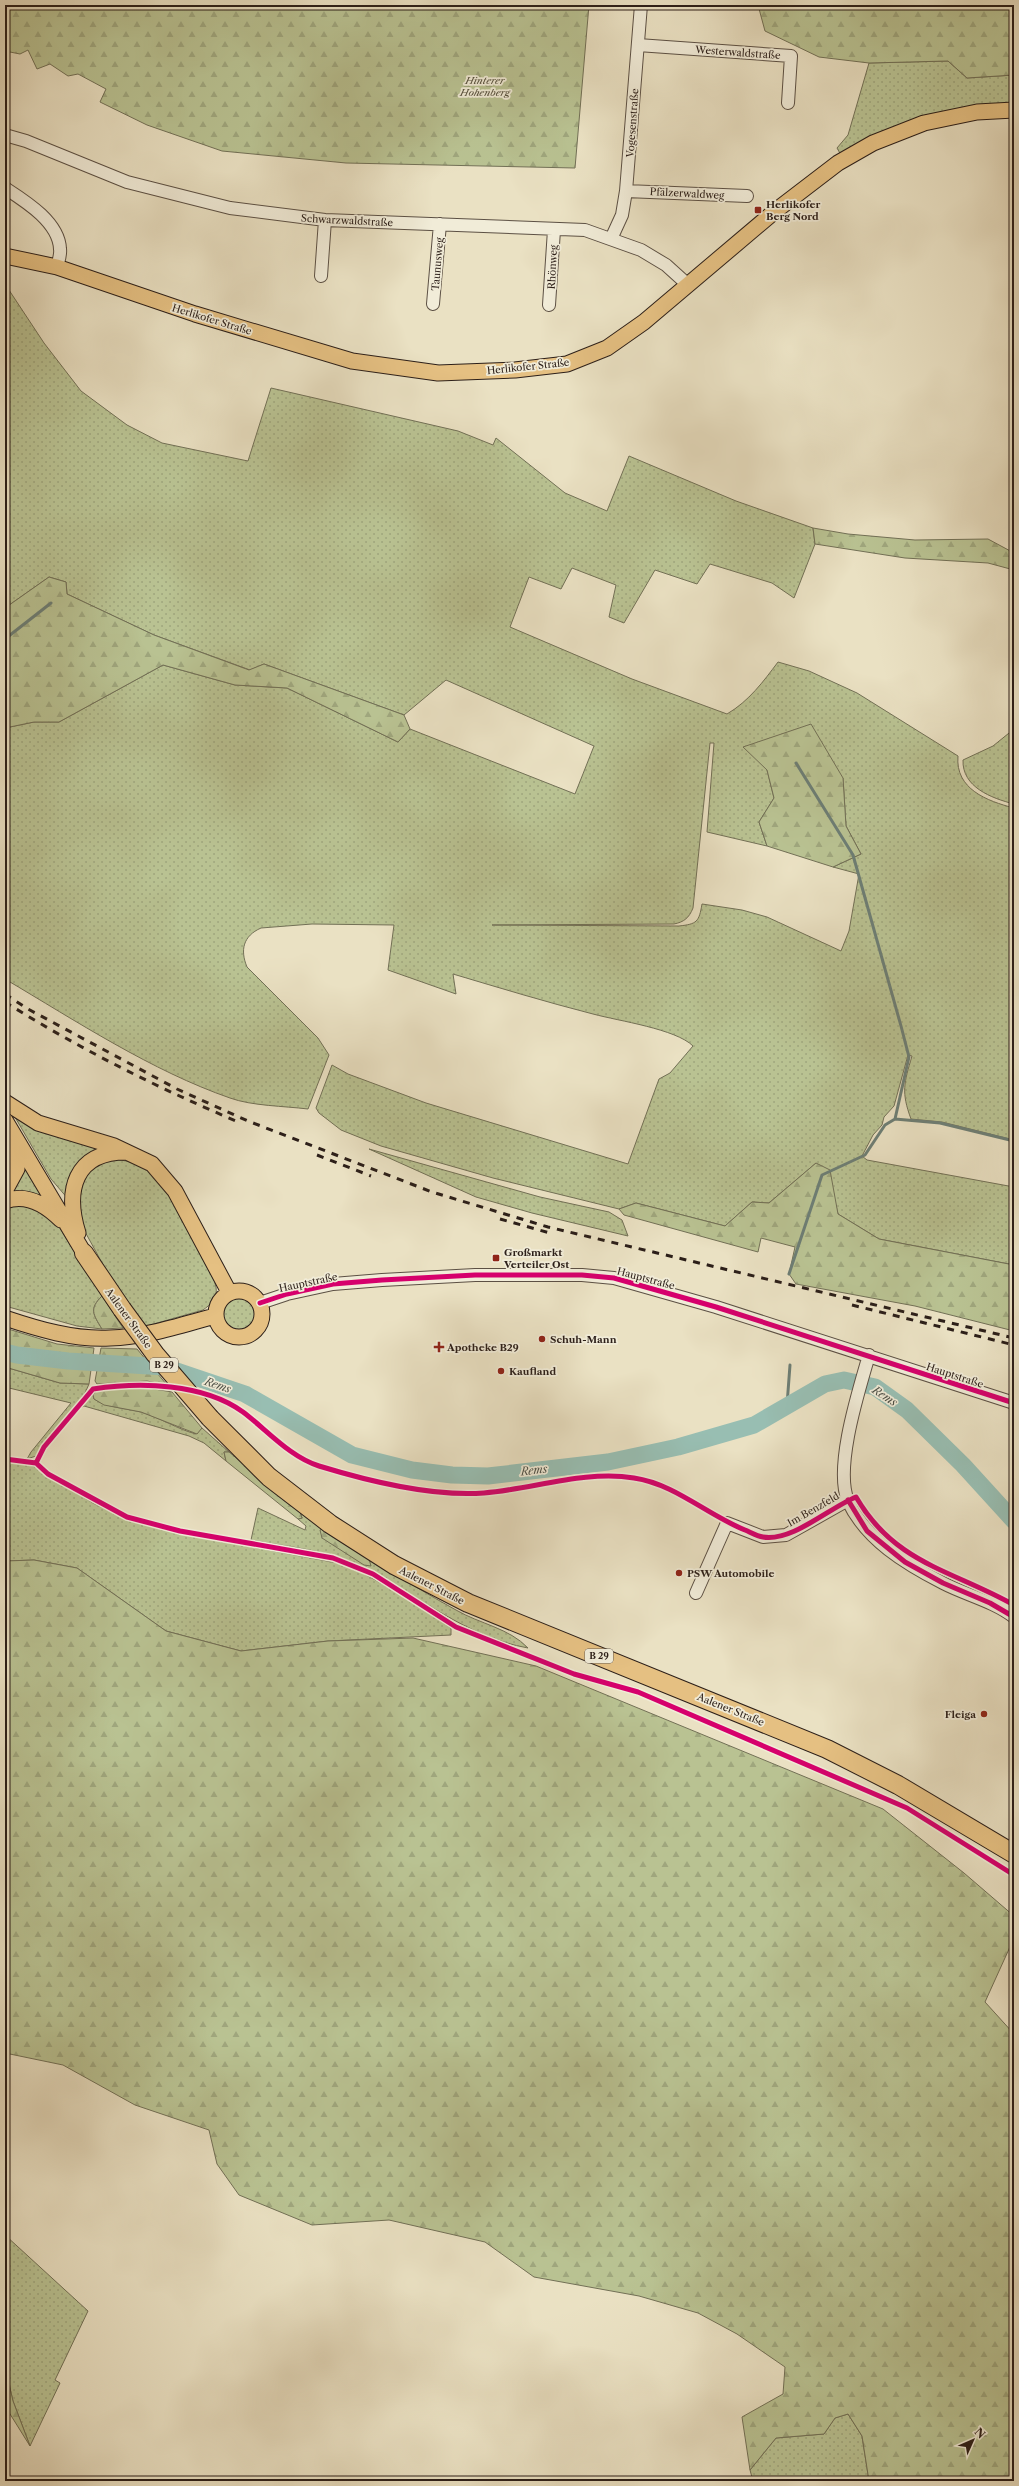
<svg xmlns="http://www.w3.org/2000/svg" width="1019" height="2486" viewBox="0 0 1019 2486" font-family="'Libre Caslon Text',serif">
<defs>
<pattern id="grass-dots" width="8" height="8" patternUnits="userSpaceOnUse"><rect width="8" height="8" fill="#b9c292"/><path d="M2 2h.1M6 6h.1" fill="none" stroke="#9fa67d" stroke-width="1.8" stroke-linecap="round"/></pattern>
<pattern id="forest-firs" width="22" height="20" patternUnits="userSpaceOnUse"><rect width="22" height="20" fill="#b9c292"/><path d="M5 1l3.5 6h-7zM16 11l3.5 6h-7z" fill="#9fa67d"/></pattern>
</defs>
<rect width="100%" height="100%" fill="#eae1c3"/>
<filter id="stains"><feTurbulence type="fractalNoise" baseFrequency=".005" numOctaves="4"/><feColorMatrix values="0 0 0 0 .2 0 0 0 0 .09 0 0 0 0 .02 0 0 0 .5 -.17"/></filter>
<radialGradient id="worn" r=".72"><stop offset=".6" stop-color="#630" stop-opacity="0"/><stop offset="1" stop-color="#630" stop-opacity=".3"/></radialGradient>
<path fill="url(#grass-dots)" stroke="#727056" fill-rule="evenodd" d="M948,61L967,78L1014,75V105L977,106L841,155L837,148L848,135L869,63Z
M5,284L44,343L81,391L127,425L162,443L248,461L271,388L458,431L493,445L496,438L565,493L607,511L629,456L736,501L813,528L815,544L794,598L772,583L710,564L697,584L655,570L624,623L609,617L616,585L572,568L561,589L529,577L510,627L632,679L727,714C749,701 763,682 778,662L809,671L857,693L958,756C955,789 987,801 1014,808V1140L942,1122L911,1119C901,1092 904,1083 912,1056L908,1055L894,1106L884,1117L882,1125L873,1135L862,1156L867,1160L1014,1187V1265L879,1239L838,1214L834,1198L816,1163L769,1203L752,1202L725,1226L636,1203L619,1209L493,1178L381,1146L341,1130L319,1113L316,1108L332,1065L348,1074L426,1103L628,1164L659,1079L670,1073L693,1046C676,1029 619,1021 593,1014C546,1002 500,988 453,974L456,994L388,970L394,925L312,924L261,928C243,936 240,950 247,967L318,1038L329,1055L308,1109C284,1106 252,1106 230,1098C152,1071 76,1021 5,979V728L34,722H59L163,665L235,685L287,688L398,742L410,729L575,794L594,746L446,680L404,715L264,664L250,670L154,635L67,594L66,582L49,577L5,608ZM710,743H714L707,832L767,846L759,822L774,798L767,770L843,778L846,826L861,854L833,867L859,874L849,931L841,951L767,917L742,910L702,904C699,922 697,924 679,926L492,925L674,924C684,922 689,918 693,908Z
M1014,729V804C991,798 962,787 963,760L993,746Z
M12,1112L102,1145L99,1154L69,1200L51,1179Z
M369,1149L540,1197L609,1212L622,1220L628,1236L532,1213L476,1197Z
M111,1159C125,1160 140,1163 152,1172C168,1185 212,1266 216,1287C218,1298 210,1305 203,1310L143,1327L123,1301L78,1219L81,1180L91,1169Z
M22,1161L50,1202L9,1195Z
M5,1206H33L56,1222L102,1296C89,1309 93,1314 102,1329L77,1326L5,1306Z
M221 1314a17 17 0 1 1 34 0a17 17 0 1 1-34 0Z
M5,1367L60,1383L89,1384L85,1393L36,1456L27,1459L31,1452L71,1403L5,1387Z
M93,1395L94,1399C109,1408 125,1408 141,1412C161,1418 177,1429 196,1434L202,1428L229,1452H224L226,1461L204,1443L189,1436L84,1406L80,1408Z
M5,1461L33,1466L93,1503L126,1519L178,1533L343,1564C381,1580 416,1605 451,1628V1635L328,1641L241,1651L166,1631L77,1568L34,1560L5,1561Z
M258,1508L305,1530L306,1526L298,1519L302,1518L299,1509C350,1545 401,1580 456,1610C480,1624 509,1628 528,1648C466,1637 418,1595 363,1567C329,1550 287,1547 251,1540Z
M5,2235L88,2311L55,2380L60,2383L30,2446L13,2401L5,2367Z
M848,2414L862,2436L869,2481H753L750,2470L776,2438L824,2434L835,2418Z"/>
<path fill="url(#forest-firs)" stroke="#727056" d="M5,5H589L575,168L346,163L222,151L147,125L100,102L106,89L78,74L68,76L50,64L37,69L28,50L20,54L5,51Z
M758,5H1014V75L967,78L948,61L869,63L819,57L765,31Z
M813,528L848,534L915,540L988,539L1014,553V570L988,563L905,558L815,544Z
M49,577L66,582L67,594L154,635L249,670L264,664L404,715L410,729L398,742L287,688L235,685L163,665L59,722H34L5,728V608Z
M811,724L843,778L846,826L861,854L833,867L767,846L759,822L774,798L767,770L743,747Z
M816,1163L830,1170L838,1214L879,1239L1014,1265V1331L915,1306L796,1284L789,1274L795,1247L761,1238L758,1252L624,1215L619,1209L636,1203L725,1226L752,1202L769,1203Z
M102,1296L123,1328L102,1329C93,1314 89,1309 102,1296Z
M5,1328L57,1344L94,1348L89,1384L60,1383L5,1367Z
M101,1348L137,1349L167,1385L147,1381L97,1384L95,1381Z
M137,1386L172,1392L202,1428L197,1434L141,1412L104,1405L94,1399L93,1395L96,1391Z
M224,1452H229L299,1509L302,1518L298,1519L226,1461Z
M324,1528L369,1559L371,1566L364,1565L322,1538L320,1530Z
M34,1560L77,1568L166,1631L241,1651L328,1641L413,1638L536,1666L883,1809L964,1873L1014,1916V1938L985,2002L1014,2034V2481H869L862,2436L848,2414L835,2418L824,2434L776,2438L750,2470L742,2417L783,2394L785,2367L737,2334L698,2313L639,2296L534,2277L485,2242L389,2220L312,2225L239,2195L217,2164L209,2130L135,2105L63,2065L5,2053V1561Z
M5,2367L13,2401L30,2446L5,2406Z"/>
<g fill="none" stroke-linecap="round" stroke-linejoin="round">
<path stroke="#6d7e75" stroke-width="3" d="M5,315L8,308
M5,639L51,603
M895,1119L940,1123L1014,1141
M789,1274L822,1175L865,1155L885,1125L895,1119L909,1057L901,1026L853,855L796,763
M787,1405L790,1365"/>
<path stroke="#98beb2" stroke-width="17" d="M5,1352L17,1355L68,1361L165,1367L245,1394L352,1455L412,1470L452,1475L488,1476L608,1462L678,1447L754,1425L825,1384L844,1380L875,1387L907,1410L963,1465L1014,1521"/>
<g stroke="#5c5044" stroke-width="14">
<path id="minor" d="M638,45L791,56L788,103
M5,135L26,141L127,182L230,208L325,220L585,230L641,250L666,265L687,284
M5,188C25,201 59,222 60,249C61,255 58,262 57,267
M626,191L747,196
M611,239L622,215L626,191L641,5
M321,276L325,220
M433,304L440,224
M549,305L554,230
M260,1303L287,1294L333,1284L382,1280L475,1275H582L614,1278L716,1307L1014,1403
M869,1355C859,1390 834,1467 848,1501C866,1540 906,1564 943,1583C966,1595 993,1601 1014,1617
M696,1593L727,1523L763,1537L786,1535L848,1500"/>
</g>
<g stroke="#2c1f19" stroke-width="17">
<path id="major" d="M5,256L57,267L195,314L352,361L438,373L515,370L567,364L607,348L644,322L774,212L838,163L873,143L924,123L977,112L1014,110
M5,1102L38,1123L114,1146L152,1164L175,1191L229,1292
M5,1120L84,1253
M5,1191L17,1169L14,1139
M5,1201C26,1193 46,1205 61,1220
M78,1233C65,1191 74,1152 126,1152
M216 1314a23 23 0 1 1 46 0a23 23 0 1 1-46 0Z
M5,1318C38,1329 74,1340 110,1338C146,1337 181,1325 215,1316"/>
</g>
<g stroke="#2c1f19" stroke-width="20">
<path id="highway" d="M84,1253L122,1309
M210,1418L269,1477L330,1524L394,1565L468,1603L827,1749L898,1785L1014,1854"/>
</g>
<use href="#minor" stroke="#f1ecd8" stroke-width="12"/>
<use href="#major" stroke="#e5c082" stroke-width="15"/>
<use href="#highway" stroke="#e5c082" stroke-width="18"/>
<path stroke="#2c1f19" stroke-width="3" stroke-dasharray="7 7" stroke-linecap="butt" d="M5,994L28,1009L177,1089L248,1121L432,1192L548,1227L1014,1338
M5,1002C78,1048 156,1087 236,1121
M317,1155L371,1176
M500,1219L550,1233
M852,1305L1014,1345"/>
<g stroke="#2c1f19" stroke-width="20" stroke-linecap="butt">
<path id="highway-bridge" d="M122,1309L155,1354L210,1418"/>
</g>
<use href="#highway-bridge" stroke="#e5c082" stroke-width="18"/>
<g stroke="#f1ecd8" stroke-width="8">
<path id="cycleway" d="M260,1303L287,1294L333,1284L382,1280L475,1275H582L614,1278L716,1307L1014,1403
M5,1459L36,1463L48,1474L127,1517L180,1531L333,1558L373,1574L456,1627L574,1674L638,1692L907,1808L1014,1875
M36,1463L44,1447L93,1389C140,1382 203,1383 243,1412C267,1430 290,1457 319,1466C368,1481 432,1497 484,1493C533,1489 585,1470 634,1478C675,1484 707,1515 745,1530C750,1532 757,1536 763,1537C792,1542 829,1508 856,1497C895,1564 952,1570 1014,1605
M848,1500L867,1531L905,1562L943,1583L990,1603L1014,1617"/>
</g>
<use href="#cycleway" stroke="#d6006c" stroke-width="5"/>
</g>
<g fill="#8f2418" stroke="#f1ecd8" stroke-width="1.5">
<rect x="754" y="206" width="8" height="8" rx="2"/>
<rect x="492" y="1254" width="8" height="8" rx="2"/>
<circle cx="542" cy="1339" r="4"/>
<path d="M437 1341h4v4h4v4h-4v4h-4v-4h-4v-4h4z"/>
<circle cx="501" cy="1371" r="4"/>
<circle cx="679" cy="1573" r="4"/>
<circle cx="984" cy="1714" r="4"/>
</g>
<g text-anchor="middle" stroke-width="3.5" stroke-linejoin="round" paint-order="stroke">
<g fill="#f1ecd8" stroke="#675c52" stroke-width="1">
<rect x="150" y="1358" width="28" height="14" rx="3"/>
<rect x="585" y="1649" width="28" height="14" rx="3"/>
</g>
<g font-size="9" font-weight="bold" fill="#2c1f19">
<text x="164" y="1368">B 29</text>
<text x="599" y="1659">B 29</text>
</g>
<g font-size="10" fill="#2c1f19" stroke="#f1ecd8">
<text transform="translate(738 52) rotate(4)" y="4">Westerwaldstraße</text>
<text transform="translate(632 123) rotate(-86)" y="4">Vogesenstraße</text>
<text transform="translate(687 193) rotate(3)" y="4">Pfälzerwaldweg</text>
<text transform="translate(347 220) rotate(3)" y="4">Schwarzwaldstraße</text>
<text transform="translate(437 264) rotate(-85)" y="4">Taunusweg</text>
<text transform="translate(552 267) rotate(-87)" y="4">Rhönweg</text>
<text transform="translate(212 319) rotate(17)" y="4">Herlikofer Straße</text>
<text transform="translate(528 366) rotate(-6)" y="4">Herlikofer Straße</text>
<text transform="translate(646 1278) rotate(15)" y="4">Hauptstraße</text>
<text transform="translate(308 1282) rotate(-12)" y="4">Hauptstraße</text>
<text transform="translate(129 1318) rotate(54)" y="4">Aalener Straße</text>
<text transform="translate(955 1375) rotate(18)" y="4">Hauptstraße</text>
<text transform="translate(813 1509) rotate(-30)" y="4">Im Benzfeld</text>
<text transform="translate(432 1585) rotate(27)" y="4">Aalener Straße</text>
<text transform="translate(731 1709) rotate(22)" y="4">Aalener Straße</text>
</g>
<g font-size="10" font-style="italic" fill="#56503d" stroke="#f1ecd8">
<text x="485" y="84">Hinterer<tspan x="485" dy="12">Hohenberg</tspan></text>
</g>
<g font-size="10" font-weight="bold" fill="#2c1f19" stroke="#f1ecd8" text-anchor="start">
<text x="766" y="208">Herlikofer<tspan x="766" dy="12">Berg Nord</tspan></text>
<text x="504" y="1256">Großmarkt<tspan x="504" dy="12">Verteiler Ost</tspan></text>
<text x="550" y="1343">Schuh-Mann</text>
<text x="447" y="1351">Apotheke B29</text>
<text x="509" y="1375">Kaufland</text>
<text x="687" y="1577">PSW Automobile</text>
<text x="976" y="1718" text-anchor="end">Fleiga</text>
</g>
<g font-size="11" font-style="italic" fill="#4c4f47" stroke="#f1ecd8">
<text transform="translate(218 1385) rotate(19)" y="4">Rems</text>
<text transform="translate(885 1396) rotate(33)" y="4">Rems</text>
<text transform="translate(534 1470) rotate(-7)" y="4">Rems</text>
</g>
</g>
<rect width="1019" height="2486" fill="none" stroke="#eae1c3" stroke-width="20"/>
<rect x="6" y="6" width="1007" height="2474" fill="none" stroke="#2c1f19" stroke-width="2"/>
<rect x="10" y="10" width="999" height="2466" fill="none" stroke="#2c1f19"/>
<g transform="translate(973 2440) rotate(45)" stroke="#f1ecd8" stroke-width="3" paint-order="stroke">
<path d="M0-3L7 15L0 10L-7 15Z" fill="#2c1f19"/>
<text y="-6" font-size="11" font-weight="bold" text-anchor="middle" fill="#2c1f19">N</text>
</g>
<rect width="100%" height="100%" filter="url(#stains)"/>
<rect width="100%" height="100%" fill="url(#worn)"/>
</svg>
